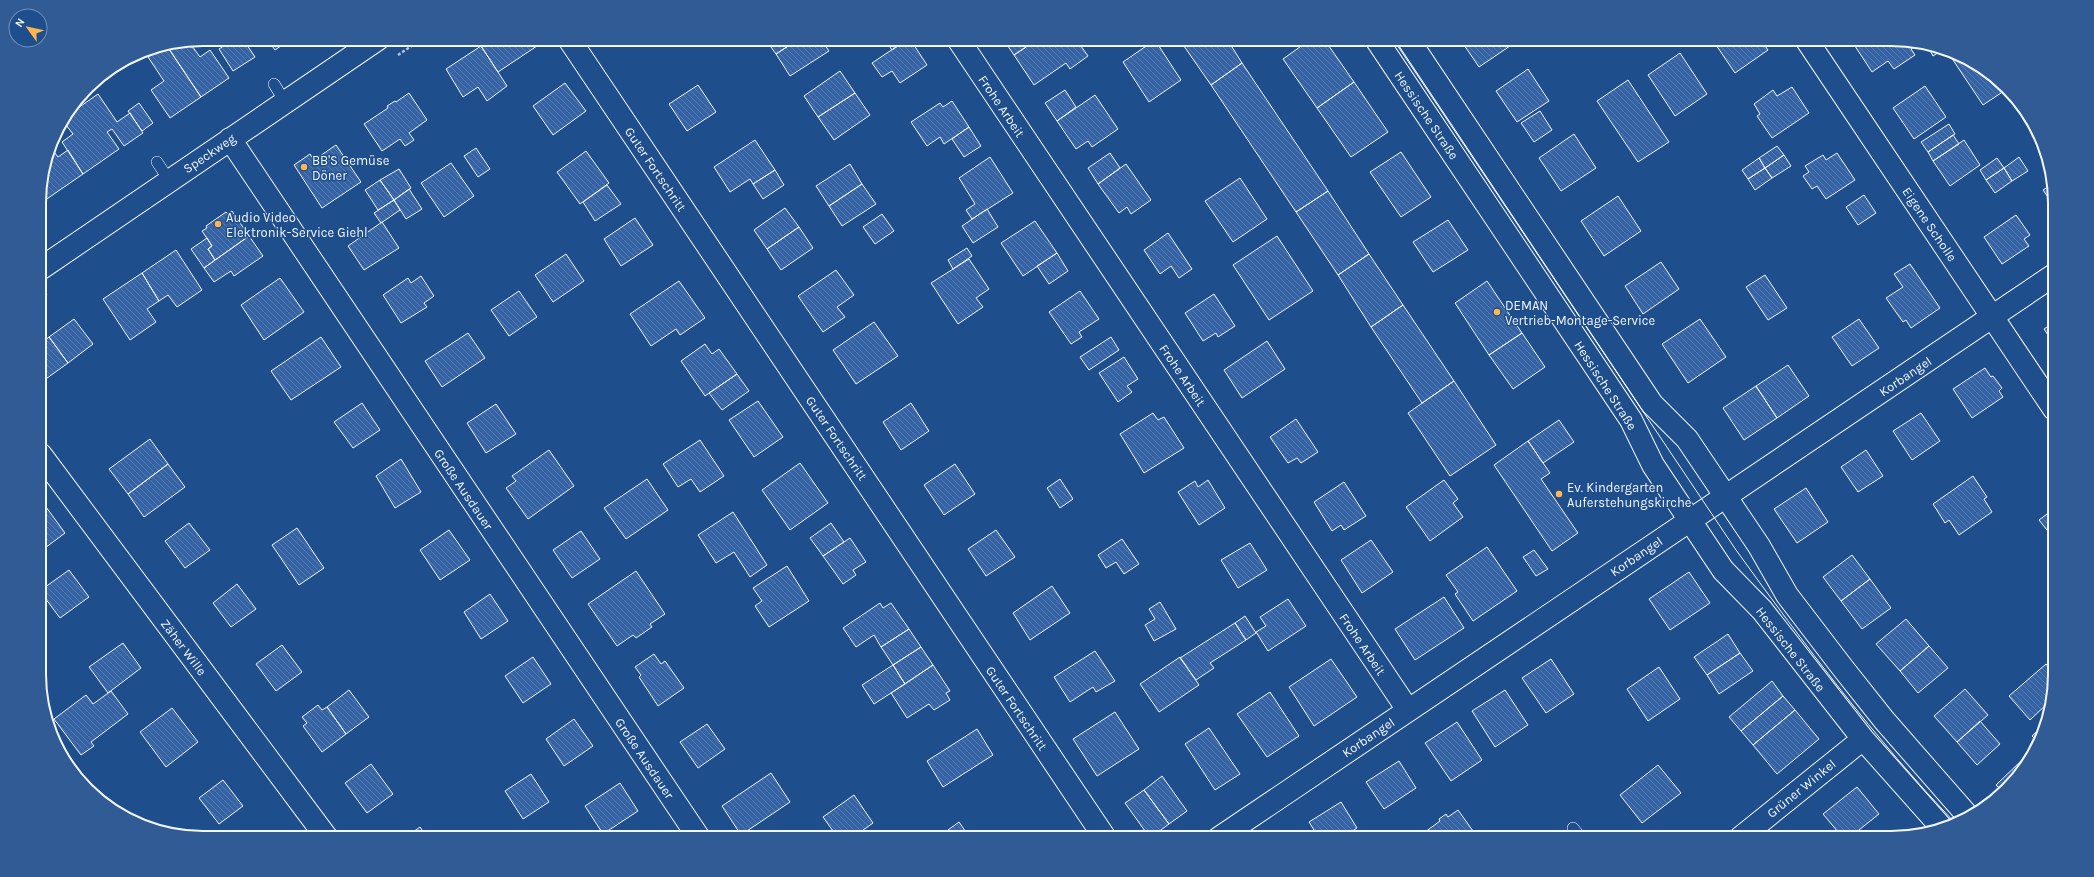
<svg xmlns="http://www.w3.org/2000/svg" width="2094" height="877" viewBox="0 0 2094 877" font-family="Karla,sans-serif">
<defs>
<pattern id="building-back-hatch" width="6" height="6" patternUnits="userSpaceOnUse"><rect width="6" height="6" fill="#3563a3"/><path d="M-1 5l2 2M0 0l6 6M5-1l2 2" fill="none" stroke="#537ab1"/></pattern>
</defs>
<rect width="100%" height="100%" fill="#1f4e8c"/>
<path fill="url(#building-back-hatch)" stroke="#f2f6ff" d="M235,39H243L255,57L233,71L219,49Z
M267,39H291L275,50Z
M492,39H537L540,44L498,72L481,46Z
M765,39H799L776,54Z
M799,39H821L829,51L790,76L776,54Z
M884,39H908L892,50Z
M908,39H910L927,65L900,83L892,71L882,77L872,63Z
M1003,39H1038L1014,55Z
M1038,39H1076L1088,56L1070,69L1066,63L1034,85L1014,55Z
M1179,39H1227L1242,63L1211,85Z
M1311,39H1324L1354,82L1317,108L1283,59Z
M1460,39H1506L1510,46L1479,67Z
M1712,39H1760L1768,50L1735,73Z
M1858,39H1891L1919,44L1911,49L1915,55L1894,69L1888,61L1872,72L1853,43Z
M1155,40L1181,80L1149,102L1123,62Z
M189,42L200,57L210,50L229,78L201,97L167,46Z
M1927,45L1940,47L1942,50L1933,56Z
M167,46L201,97L170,118L151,90L164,81L148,57Z
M481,46L507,86L487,101L478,87L463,97L446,69Z
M1947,49L1959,56L1953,60Z
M1680,53L1707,94L1675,116L1648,75Z
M1959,56L1991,73L2007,89L1983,105L1953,60Z
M1242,63L1328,191L1296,212L1211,85Z
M1528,69L1549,101L1517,122L1496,91Z
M840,71L855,93L818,117L804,96Z
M1628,80L1669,142L1638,162L1597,101Z
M1354,82L1388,132L1351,157L1317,108Z
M565,83L586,111L553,135L533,106Z
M698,85L716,112L687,131L669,104Z
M1925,86L1946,117L1914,139L1893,108Z
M1792,87L1809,113L1772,138L1757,116L1760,114L1754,104L1773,90L1777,96Z
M1065,90L1076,107L1057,121L1045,103Z
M409,93L427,120L409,133L414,140L405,146L400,139L382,151L364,124L388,108L387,106L395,101L396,102Z
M855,93L870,115L834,140L818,117Z
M98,94L117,122L130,113L143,133L124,146L112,129L107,132L119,149L83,174L62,142L73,134L63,121L68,115Z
M1095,95L1118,129L1092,147L1088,141L1076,149L1057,121Z
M952,101L969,127L944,144L940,137L927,146L911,122L940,103L943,107Z
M139,103L153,123L142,131L128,111Z
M1540,111L1552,130L1534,142L1521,123Z
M1949,124L1955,134L1928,152L1921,142Z
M969,127L981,146L964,157L952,139Z
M1574,134L1596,168L1561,191L1539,158Z
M1953,135L1959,144L1933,161L1928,152Z
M755,140L775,170L753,184L750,179L730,192L714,167Z
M1964,140L1980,165L1950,186L1933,161Z
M336,145L361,182L322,208L294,165L310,154L314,160Z
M1777,146L1784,155L1765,168L1759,158Z
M51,148L58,157L68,150L83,174L41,203L39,192Z
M476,148L490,169L478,177L464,156Z
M586,151L609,183L580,204L557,172Z
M1401,152L1431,197L1401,217L1370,172Z
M1110,153L1120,168L1098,184L1088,168Z
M1837,153L1855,180L1826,199L1817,186L1812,189L1803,176L1809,172L1805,166L1823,155L1826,160Z
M1784,155L1791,166L1772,178L1765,168Z
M990,157L1013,193L972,219L966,210L975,204L959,178Z
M2019,157L2028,171L2012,181L2004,168Z
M1759,158L1765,168L1748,179L1742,170Z
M1997,158L2004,168L1986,180L1980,170Z
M451,163L474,196L444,217L421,183Z
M850,164L862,184L829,206L816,186Z
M1126,164L1151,200L1131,214L1127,207L1119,213L1098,184Z
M1765,168L1772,178L1755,190L1748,179Z
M2004,168L2012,181L1995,193L1986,180Z
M399,169L411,188L394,200L380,180Z
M775,170L784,185L763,199L753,184Z
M1240,178L1267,219L1233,242L1205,201Z
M380,180L394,200L378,210L365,190Z
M2054,183V206L2043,190Z
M862,184L876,204L842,226L829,206Z
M607,185L621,204L595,221L583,202Z
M409,189L422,209L406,219L394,200Z
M1328,191L1369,254L1338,275L1296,212Z
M1864,195L1876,213L1858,225L1846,207Z
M1618,196L1641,231L1604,256L1581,221Z
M394,200L400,210L381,223L374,213Z
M785,208L799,227L767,249L754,230Z
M987,209L998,227L973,243L962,226Z
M232,211L249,236L215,260L208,249L212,246L202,231L207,228L206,226L226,212L228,214Z
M882,214L894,231L875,244L863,227Z
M2016,215L2030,235L2024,239L2029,246L2002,264L1984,237Z
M635,218L653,245L621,266L604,239Z
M1448,220L1468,250L1433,272L1413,242Z
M1035,221L1057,253L1023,276L1001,243Z
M382,222L399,248L364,270L348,246Z
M799,227L813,248L781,270L767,249Z
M1168,233L1192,269L1179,278L1171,266L1160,274L1144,250Z
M249,236L263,256L234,276L231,271L214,282L204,268Z
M1277,236L1313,291L1269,320L1233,265Z
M207,238L212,246L208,249L215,260L204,268L191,249Z
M967,248L972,256L953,269L948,260Z
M176,250L202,290L177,307L168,295L159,301L142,273Z
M1057,253L1068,271L1049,284L1037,266Z
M566,254L584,281L553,302L535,275Z
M1369,254L1403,305L1371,327L1338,275Z
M969,259L989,289L976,298L983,307L958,324L931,283Z
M1661,262L1679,289L1643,314L1625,286Z
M1910,264L1940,308L1911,328L1906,320L1903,322L1886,298L1903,287L1894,274Z
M836,270L854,295L837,307L845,317L823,332L798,296Z
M142,273L159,301L147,309L156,322L130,340L103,299Z
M1765,275L1787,308L1768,320L1746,287Z
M421,276L434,296L424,303L427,307L401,323L383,295L408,278L411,283Z
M280,278L304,312L264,340L241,305Z
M679,281L705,318L680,335L676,329L651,346L630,314Z
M1487,281L1522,333L1489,355L1455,303Z
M519,291L537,317L509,336L491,310Z
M1080,291L1099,319L1079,332L1082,337L1071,344L1049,312Z
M1214,294L1235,326L1218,337L1216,333L1203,341L1185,313Z
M1403,305L1454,381L1422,403L1371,327Z
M74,319L93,344L68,363L49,337Z
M1700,319L1726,357L1688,383L1662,344Z
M1859,319L1879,348L1852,366L1832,337Z
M874,322L898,356L856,384L833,350Z
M2054,322V344L2044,329Z
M468,333L485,358L442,387L425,361Z
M1522,333L1545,367L1513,389L1489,355Z
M49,337L68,363L43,381L40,377V344Z
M321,337L341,367L291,400L271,371Z
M1111,337L1119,350L1089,370L1080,357Z
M1267,341L1285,369L1242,398L1224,370Z
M705,344L712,354L719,349L737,374L705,396L681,361Z
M1124,357L1138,379L1127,386L1132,392L1118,402L1099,373Z
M1788,365L1809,396L1777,418L1756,386Z
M1985,368L1991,377L1993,376L2002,388L1999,391L2003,397L1972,418L1953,389Z
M737,374L749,391L722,410L709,393Z
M1454,381L1496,445L1450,476L1408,413Z
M1756,386L1777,418L1744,440L1723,408Z
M758,401L783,437L754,457L729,420Z
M362,403L380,430L353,448L334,422Z
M911,403L929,431L901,450L883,422Z
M496,404L516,434L486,453L467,423Z
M1153,413L1158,420L1164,417L1184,448L1144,473L1120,434Z
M1921,413L1940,441L1912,460L1893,431Z
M1296,419L1318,452L1301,463L1297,458L1288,463L1270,437Z
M1559,420L1574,442L1543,463L1528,441Z
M150,439L168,464L128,494L109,469Z
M700,440L724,476L700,492L691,479L678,487L663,464Z
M1528,441L1550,473L1541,479L1578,533L1552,551L1494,465Z
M549,450L574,486L528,519L506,488L516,481L512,476Z
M1866,450L1883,476L1858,492L1841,467Z
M401,459L421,492L395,508L376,476Z
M800,463L828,503L790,530L762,490Z
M168,464L185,487L144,517L128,494Z
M955,464L975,494L944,515L924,485Z
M1973,476L1987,497L1984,499L1992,512L1959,535L1949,520L1945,523L1933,504Z
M647,479L668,510L626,539L604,508Z
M1060,479L1073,499L1060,508L1047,488Z
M1208,480L1225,508L1199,525L1178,492L1195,481L1198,487Z
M1444,480L1458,499L1453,503L1463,517L1430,541L1406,507Z
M1344,482L1366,516L1344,530L1341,525L1332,531L1314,502Z
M1806,488L1828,522L1797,543L1774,509Z
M41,500L65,533L41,551Z
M2055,508V540L2039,520Z
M733,512L767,565L750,577L734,552L716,563L698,535Z
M189,523L210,550L185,568L165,541Z
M831,523L844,542L823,556L810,538Z
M297,528L324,568L299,585L272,545Z
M449,530L470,560L440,580L420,550Z
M996,530L1015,557L986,576L968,549Z
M581,531L600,559L572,578L553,550Z
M850,538L866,562L853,570L856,575L843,584L823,556Z
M1122,539L1139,564L1124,574L1116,562L1106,568L1098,555Z
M1371,540L1393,572L1362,593L1341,560Z
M1250,543L1267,570L1238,588L1221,560Z
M1487,547L1517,591L1473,621L1455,594L1458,592L1446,575Z
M1534,550L1548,569L1536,576L1523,557Z
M1852,555L1870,579L1841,601L1823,577Z
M787,566L809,601L769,627L755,606L762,601L753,588Z
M69,570L89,597L60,618L42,594L41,590Z
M636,571L665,614L650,624L652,627L636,638L633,635L617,646L588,604Z
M1689,572L1710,603L1670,630L1649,599Z
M1870,579L1891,608L1862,629L1841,601Z
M237,584L256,609L231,627L213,603Z
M1052,586L1070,613L1030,640L1013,613Z
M490,594L508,621L481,639L464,612Z
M1444,597L1464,628L1415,660L1395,629Z
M1288,599L1306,626L1268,651L1256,632L1266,626L1260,617Z
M1160,602L1176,629L1154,641L1145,625L1155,619L1149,609Z
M880,603L883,608L891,603L909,629L881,647L874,635L856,647L843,628Z
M1245,616L1256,633L1246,640L1235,623Z
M1906,619L1929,646L1900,671L1876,644Z
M1235,623L1246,640L1210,663L1214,668L1196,680L1180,658Z
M909,629L921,647L893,665L881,647Z
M1728,634L1740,653L1707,675L1694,657Z
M123,643L141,668L108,693L89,667Z
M282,645L302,672L276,691L256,664Z
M1929,646L1948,668L1918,693L1900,671Z
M921,647L933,665L905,684L893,665Z
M1095,651L1115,681L1096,692L1093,687L1070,702L1054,677Z
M1740,653L1753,671L1719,694L1707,675Z
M654,654L661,664L665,661L684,688L658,706L639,677L641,675L635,667Z
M533,657L551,684L523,703L505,676Z
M1180,657L1199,685L1159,712L1140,684Z
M1331,659L1357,697L1314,726L1289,687Z
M1551,659L1574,694L1546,713L1522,678Z
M2046,664L2055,674L2050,701L2030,720L2009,696Z
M893,665L905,684L874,704L862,685Z
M933,665L950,691L946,693L950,700L934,710L929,704L907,718L891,693Z
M1659,667L1680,699L1648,721L1627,689Z
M1772,681L1783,696L1741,731L1729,717Z
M1965,689L1988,715L1957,742L1934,716Z
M349,690L369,717L346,734L327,707Z
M1505,690L1528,725L1495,747L1472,711Z
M111,691L128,714L91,742L94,746L81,755L54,719L86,695L93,704Z
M1270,692L1299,736L1267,757L1237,714Z
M1783,696L1795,710L1753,745L1741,731Z
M318,705L322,710L327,707L346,734L322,752L303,726L307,723L302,717Z
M172,708L198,742L166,767L140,732Z
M1795,710L1819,739L1777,774L1753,745Z
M1115,712L1139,749L1097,776L1073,739Z
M574,719L593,746L564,766L546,739Z
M1980,721L2000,744L1977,765L1957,742Z
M1457,722L1482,760L1451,781L1425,743Z
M2047,722L2046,727L2038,742L2032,736Z
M707,724L725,749L698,768L680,742Z
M1209,728L1240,774L1215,790L1185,744Z
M977,729L993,755L943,787L927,761Z
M2024,758L2028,762L2021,774L2003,792L1996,785Z
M1399,761L1416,788L1384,809L1366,782Z
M371,764L393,794L367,813L345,783Z
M1658,765L1681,793L1642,823L1620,795Z
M771,773L790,802L741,835L722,806Z
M531,774L549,802L523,819L505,791Z
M1162,776L1187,811L1169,824L1144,790Z
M223,780L243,806L219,824L199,798Z
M620,783L638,811L603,834L585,806Z
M1857,787L1879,814L1849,838H1843L1823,814Z
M1144,790L1169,824L1150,838L1125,803Z
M854,795L873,823L852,838H838L823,817Z
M1341,802L1357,828L1342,838H1319L1309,822Z
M1458,810L1478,838H1430L1425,832L1440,821L1439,819L1446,814L1448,817Z
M959,822L970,838H937Z
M420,827L428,838H405Z
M1798,832L1802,838H1791Z"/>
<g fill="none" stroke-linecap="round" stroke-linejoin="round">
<g stroke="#f2f6ff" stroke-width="12">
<path id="service" d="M274,84L285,102
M157,162L169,180
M1573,828L1581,838"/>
</g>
<g stroke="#f2f6ff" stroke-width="24">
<path id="minor" d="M569,39L1105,838
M958,39L1408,710
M1376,39L1631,420L1653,465L1723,570L1762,610L1863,739L1943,829
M1408,39L1652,404L1687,439L1759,546L1787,595L1842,667L1884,720L1968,816
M1806,39L2054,409
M230,139L699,838
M40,269L378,39
M41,455L327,838
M1219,838L2054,275
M1740,838L1863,739"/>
</g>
<path stroke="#b3c4dc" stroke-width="2.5" stroke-dasharray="3 2" stroke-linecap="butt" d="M398,55L422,39
M40,298L48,293"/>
<use href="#service" stroke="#1f4e8c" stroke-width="11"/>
<use href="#minor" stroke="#1f4e8c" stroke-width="22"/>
<path stroke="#f2f6ff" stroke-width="1" d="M1393,39L1736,550C1804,644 1875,739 1955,823"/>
</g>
<g fill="#ffb74d" stroke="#1f4e8c" stroke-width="1.5">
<circle cx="304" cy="167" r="4"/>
<circle cx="218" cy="224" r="4"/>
<circle cx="1497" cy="312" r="4"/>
<circle cx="1559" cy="494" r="4"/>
</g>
<g text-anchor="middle" stroke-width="3" stroke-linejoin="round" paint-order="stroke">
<g font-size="13" fill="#f2f6ff" stroke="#1f4e8c">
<text transform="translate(1002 106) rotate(56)" y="5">Frohe Arbeit</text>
<text transform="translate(1427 115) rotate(56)" y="5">Hessische Straße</text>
<text transform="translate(209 153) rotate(-34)" y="5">Speckweg</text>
<text transform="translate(656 169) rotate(56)" y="5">Guter Fortschritt</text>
<text transform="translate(1930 224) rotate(56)" y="5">Eigene Scholle</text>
<text transform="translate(1183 375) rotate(56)" y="5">Frohe Arbeit</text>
<text transform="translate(1905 376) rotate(-34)" y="5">Korbangel</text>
<text transform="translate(1606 385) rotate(57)" y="5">Hessische Straße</text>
<text transform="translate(837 438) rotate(56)" y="5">Guter Fortschritt</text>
<text transform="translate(464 489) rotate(56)" y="5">Große Ausdauer</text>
<text transform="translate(1636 556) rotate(-34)" y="5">Korbangel</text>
<text transform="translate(1363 644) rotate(56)" y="5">Frohe Arbeit</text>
<text transform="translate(184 647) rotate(53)" y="5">Zäher Wille</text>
<text transform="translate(1791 649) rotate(52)" y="5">Hessische Straße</text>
<text transform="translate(1017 708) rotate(56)" y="5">Guter Fortschritt</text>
<text transform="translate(1368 737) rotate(-34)" y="5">Korbangel</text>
<text transform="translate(645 758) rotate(56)" y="5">Große Ausdauer</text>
<text transform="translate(1801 788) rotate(-39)" y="5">Grüner Winkel</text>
</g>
<g font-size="13" fill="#f2f6ff" stroke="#1f4e8c" text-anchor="start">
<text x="312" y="165">BB'S Gemüse<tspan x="312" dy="15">Döner</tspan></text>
<text x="226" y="222">Audio Video<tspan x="226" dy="15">Elektronik-Service Giehl</tspan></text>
<text x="1505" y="310">DEMAN<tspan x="1505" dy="15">Vertrieb-Montage-Service</tspan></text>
<text x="1567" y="492">Ev. Kindergarten<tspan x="1567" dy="15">Auferstehungskirche</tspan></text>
</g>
</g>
<path d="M0 0H2094V877H0ZM203 46H1891A157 157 0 0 1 2048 203V674A157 157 0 0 1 1891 831H203A157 157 0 0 1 46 674V203A157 157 0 0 1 203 46Z" fill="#305b95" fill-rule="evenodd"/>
<path fill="none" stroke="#f2f6ff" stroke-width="2" d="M203 46H1891A157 157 0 0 1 2048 203V674A157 157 0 0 1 1891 831H203A157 157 0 0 1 46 674V203A157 157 0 0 1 203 46Z"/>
<g transform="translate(28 28) rotate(303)"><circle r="19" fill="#1f4e8c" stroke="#7391ba"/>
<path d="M0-3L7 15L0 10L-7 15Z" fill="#ffb74d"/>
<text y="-6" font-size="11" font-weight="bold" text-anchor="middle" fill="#f2f6ff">N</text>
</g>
</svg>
